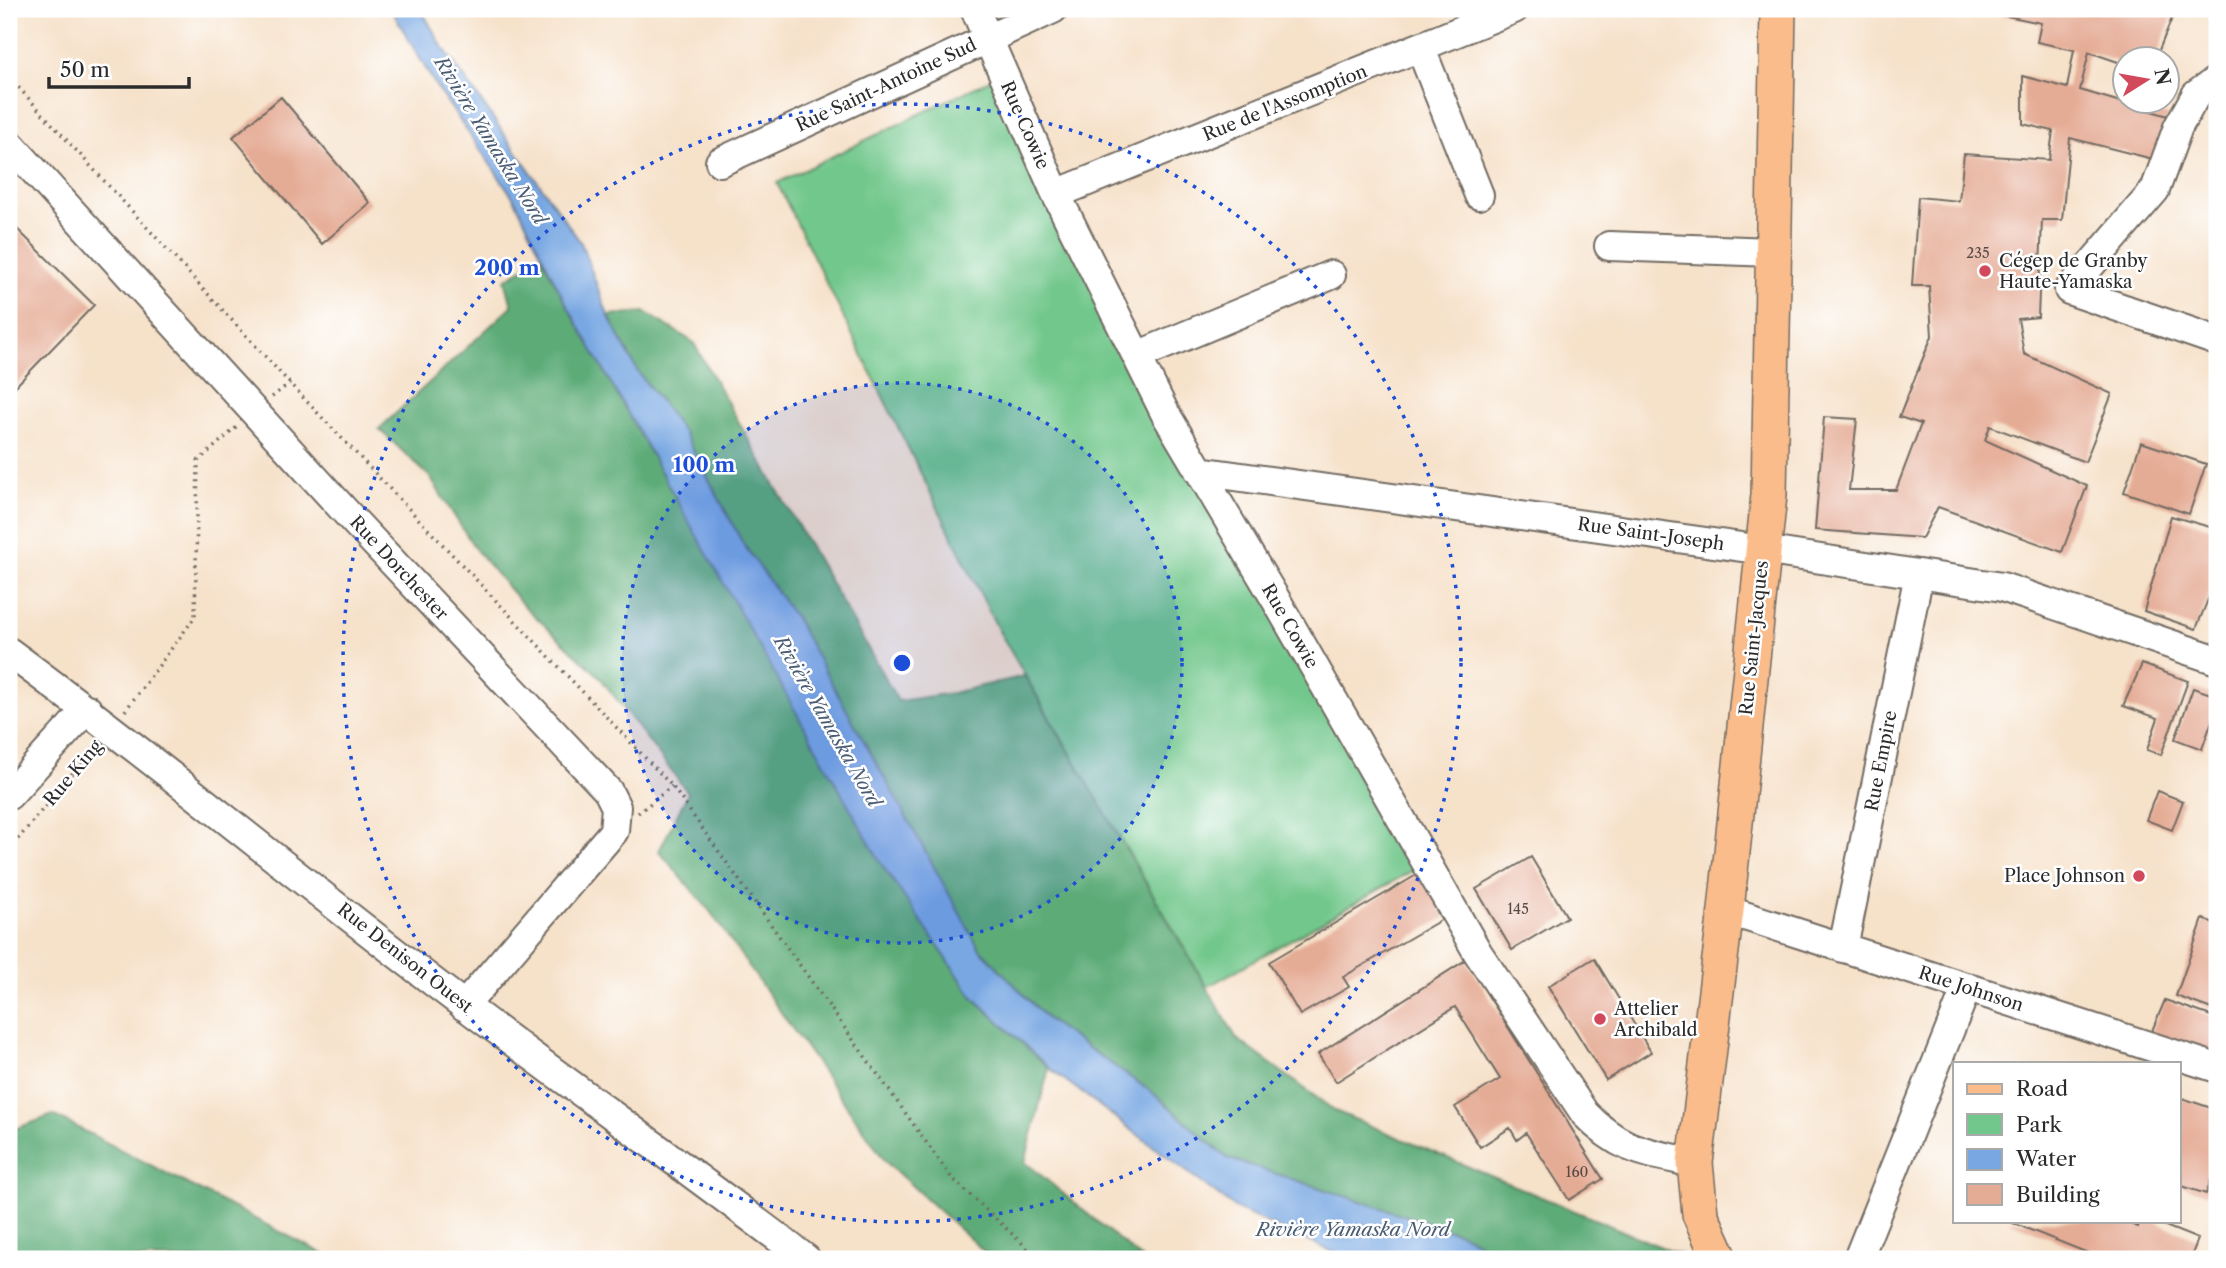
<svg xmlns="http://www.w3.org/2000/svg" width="2226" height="1268" viewBox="0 0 2226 1268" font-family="'Libre Caslon Text',serif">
<rect width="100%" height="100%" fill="#fff"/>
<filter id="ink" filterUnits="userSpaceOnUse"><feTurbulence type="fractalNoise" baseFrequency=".0143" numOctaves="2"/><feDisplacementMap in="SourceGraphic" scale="14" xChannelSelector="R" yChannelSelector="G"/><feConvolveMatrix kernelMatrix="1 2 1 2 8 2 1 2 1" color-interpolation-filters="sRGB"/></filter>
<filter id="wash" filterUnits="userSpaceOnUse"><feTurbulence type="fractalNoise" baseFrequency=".00686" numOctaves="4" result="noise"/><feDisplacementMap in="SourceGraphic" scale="28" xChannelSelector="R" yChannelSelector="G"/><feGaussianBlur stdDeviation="1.57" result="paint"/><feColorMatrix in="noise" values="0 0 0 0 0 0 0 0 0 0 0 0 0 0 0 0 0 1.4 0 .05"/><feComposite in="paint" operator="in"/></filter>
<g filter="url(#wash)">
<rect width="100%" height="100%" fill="#f6e1c9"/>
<path fill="#72c78c" stroke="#4e795c" stroke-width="2" d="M1002,74L1056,194L1424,864L1207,987L999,631L777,183Z"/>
<path fill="#5dac78" stroke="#446c52" stroke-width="2" d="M541,257L881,863L973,997L1049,1068L1025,1162L1142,1259H992L886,1162L709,910L659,851L688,793L598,675L523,605L476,550L429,476L379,429L512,306L505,280Z
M645,312L693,342L898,701L952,693L1025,676L1237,1039L1335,1111L1690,1259H1506L1462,1234L1227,1158L1153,1093L1048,1020L979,948L797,621L742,542L684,433L638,372L608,315Z
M53,1115L333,1259H9V1131Z"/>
<path fill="#78a7e2" stroke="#526986" stroke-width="2" d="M391,9H421L440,43L581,243L608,315L638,372L684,433L742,542L797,621L979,948L1048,1020L1153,1093L1227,1158L1462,1234L1506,1259H1349L1238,1210L1049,1068L973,997L881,863L563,298L515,200L436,86Z"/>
<g id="blocks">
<path fill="#e5ac95" d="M1998,9H2148L2172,18L2155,60H2124V64L2089,52L2080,90L2168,116L2153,159L2070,138L2062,220H2042L2038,317L2018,319L2024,354L2112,394L2085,462L1990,426L1985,440L2087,486L2062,552L1938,507L1922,538L1815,530L1824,417L1857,419L1849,490H1896L1921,424L1899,417L1932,336L1929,286H1912L1918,197L1959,201L1964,154L2049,160L2053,131L2023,124V76L2067,88L2074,50L2037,42L2041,23L1997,14Z
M281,97L370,203L322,244L233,137Z
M9,221L94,305L9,393Z
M2141,442L2206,464L2189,514L2124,492Z
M2171,516L2217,529V577L2196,629L2144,611Z
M2142,664L2188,681L2161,755L2147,750L2158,718L2123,706Z
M2193,688L2217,696V707L2202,749L2175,739Z
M2157,791L2183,801L2172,830L2146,820Z
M1531,857L1567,917L1512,950L1476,889Z
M1420,873L1446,917L1343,977L1349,987L1300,1015L1269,962Z
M2203,919L2217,924V1011L2176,996Z
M1594,958L1651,1052L1606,1080L1548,986Z
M1466,960L1603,1179L1569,1200L1526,1133L1517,1140L1510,1128L1480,1147L1455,1107L1500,1079L1455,1007L1336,1082L1318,1054Z
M2165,1000L2217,1018V1056L2151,1033Z
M2179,1097L2217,1110V1163L2206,1194L2179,1185Z
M2008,1221H2122L2138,1227L2140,1221H2153L2198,1239L2190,1259H2103Z"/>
</g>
</g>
<g filter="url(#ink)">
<use href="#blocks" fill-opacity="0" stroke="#726b62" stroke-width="2"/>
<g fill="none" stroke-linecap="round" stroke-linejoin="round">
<g stroke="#726b62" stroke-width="32">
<path id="minor" d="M975,9L1056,194L1165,413L1276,600L1478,953L1585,1114C1622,1152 1645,1152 1695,1163
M1421,49L1479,195
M2217,80L2196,95L2178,127L2155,190L2069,290L2217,341
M9,143L353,520L608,791L616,807L614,831L464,1006
M720,162L1053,9
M1056,194L1514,9
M1609,246L1773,252
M1137,356L1331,275
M1199,471L1763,550L2002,587L2217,660
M9,652C164,766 311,890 465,1006C578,1091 693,1173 806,1259
M9,795L87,709
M1726,910L2217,1068
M1843,948L1919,574
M1858,1259L1967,987"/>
</g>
<g stroke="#726b62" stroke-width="38">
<path id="major" d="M1720,1259L1700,1214L1695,1163L1726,910L1769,495L1778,9"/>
</g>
<path stroke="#726b62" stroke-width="3.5" stroke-dasharray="2 5" stroke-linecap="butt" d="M9,77L295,389L672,786L951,1177L1039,1259
M272,397L290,383
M125,711L195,617L198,461L237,427
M638,813L672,786
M9,850L95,746"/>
<use href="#minor" stroke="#fff" stroke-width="28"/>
<use href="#major" stroke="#fabc8b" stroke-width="35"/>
</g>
</g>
<circle cx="902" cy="663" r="280" fill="#1d4ed8" fill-opacity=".12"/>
<g fill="none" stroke="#1d4ed8" stroke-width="3.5" stroke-dasharray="3.5 7">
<circle cx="902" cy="663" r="280"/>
<circle cx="902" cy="663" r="559"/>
</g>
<g fill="#d1495b" stroke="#fff" stroke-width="2.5">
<circle cx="1985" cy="271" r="7"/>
<circle cx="2139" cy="876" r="7"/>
<circle cx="1600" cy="1019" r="7"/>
</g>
<g text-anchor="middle" stroke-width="5" stroke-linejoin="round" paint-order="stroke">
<g font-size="14" fill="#5a4b46">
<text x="1978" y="258">235</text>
<text x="1518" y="914">145</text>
<text x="1577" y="1177">160</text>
</g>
<g font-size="18" fill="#2b2b2b" stroke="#fff">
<text transform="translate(886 85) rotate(-25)" y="6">Rue Saint-Antoine Sud</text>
<text transform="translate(1285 103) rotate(-22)" y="6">Rue de l'Assomption</text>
<text transform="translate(1025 125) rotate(66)" y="6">Rue Cowie</text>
<text transform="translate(1651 534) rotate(8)" y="6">Rue Saint-Joseph</text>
<text transform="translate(399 568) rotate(47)" y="6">Rue Dorchester</text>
<text transform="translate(1290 626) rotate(60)" y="6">Rue Cowie</text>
<text transform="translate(1754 638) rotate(-84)" y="6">Rue Saint-Jacques</text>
<text transform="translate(1881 761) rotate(-79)" y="6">Rue Empire</text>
<text transform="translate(73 773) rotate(-50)" y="6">Rue King</text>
<text transform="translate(405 958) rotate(38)" y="6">Rue Denison Ouest</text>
<text transform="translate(1971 989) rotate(18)" y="6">Rue Johnson</text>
</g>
<g font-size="18" fill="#2b2b2b" stroke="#fff" text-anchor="start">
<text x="1999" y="267">Cégep de Granby<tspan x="1999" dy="21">Haute-Yamaska</tspan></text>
<text x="2125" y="882" text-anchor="end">Place Johnson</text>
<text x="1614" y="1015">Attelier<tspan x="1614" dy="21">Archibald</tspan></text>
</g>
<g font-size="19" font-style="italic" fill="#4a5d74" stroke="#fff">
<text transform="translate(491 140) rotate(58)" y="7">Rivière Yamaska Nord</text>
<text transform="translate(828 721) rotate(60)" y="7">Rivière Yamaska Nord</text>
<text x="1353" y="1236">Rivière Yamaska Nord</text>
</g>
</g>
<circle cx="902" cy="663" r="10" fill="#1d4ed8" stroke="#fff" stroke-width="3.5"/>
<g font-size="21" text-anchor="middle" font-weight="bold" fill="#1d4ed8" stroke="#fff" stroke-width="5" stroke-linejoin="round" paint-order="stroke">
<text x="507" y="275">200 m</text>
<text x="704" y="472">100 m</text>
</g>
<rect width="2226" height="1268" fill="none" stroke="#fff" stroke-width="35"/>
<rect x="1953" y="1062" width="228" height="161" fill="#ffffff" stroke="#aaaaaa" stroke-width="2"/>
<rect x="1967" y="1084" width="35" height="10" fill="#fabc8b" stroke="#aaaaaa" stroke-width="2"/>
<text x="2016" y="1096" font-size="21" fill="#2b2b2b">Road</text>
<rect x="1967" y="1114" width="35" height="21" fill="#72c78c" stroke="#aaaaaa" stroke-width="2"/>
<text x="2016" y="1132" font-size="21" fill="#2b2b2b">Park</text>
<rect x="1967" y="1149" width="35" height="21" fill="#78a7e2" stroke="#aaaaaa" stroke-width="2"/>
<text x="2016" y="1166" font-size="21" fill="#2b2b2b">Water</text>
<rect x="1967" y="1184" width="35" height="21" fill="#e5ac95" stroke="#aaaaaa" stroke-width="2"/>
<text x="2016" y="1202" font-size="21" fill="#2b2b2b">Building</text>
<g transform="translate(2146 80) rotate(79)"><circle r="33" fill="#ffffff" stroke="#aaaaaa" stroke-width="2"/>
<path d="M0-5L12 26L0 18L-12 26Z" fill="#d1495b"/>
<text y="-10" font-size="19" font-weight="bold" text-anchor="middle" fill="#2b2b2b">N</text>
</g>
<path d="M49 77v10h140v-10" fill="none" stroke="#2b2b2b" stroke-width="3.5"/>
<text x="60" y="77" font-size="21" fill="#2b2b2b" stroke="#ffffff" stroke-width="5" paint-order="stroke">50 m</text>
</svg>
